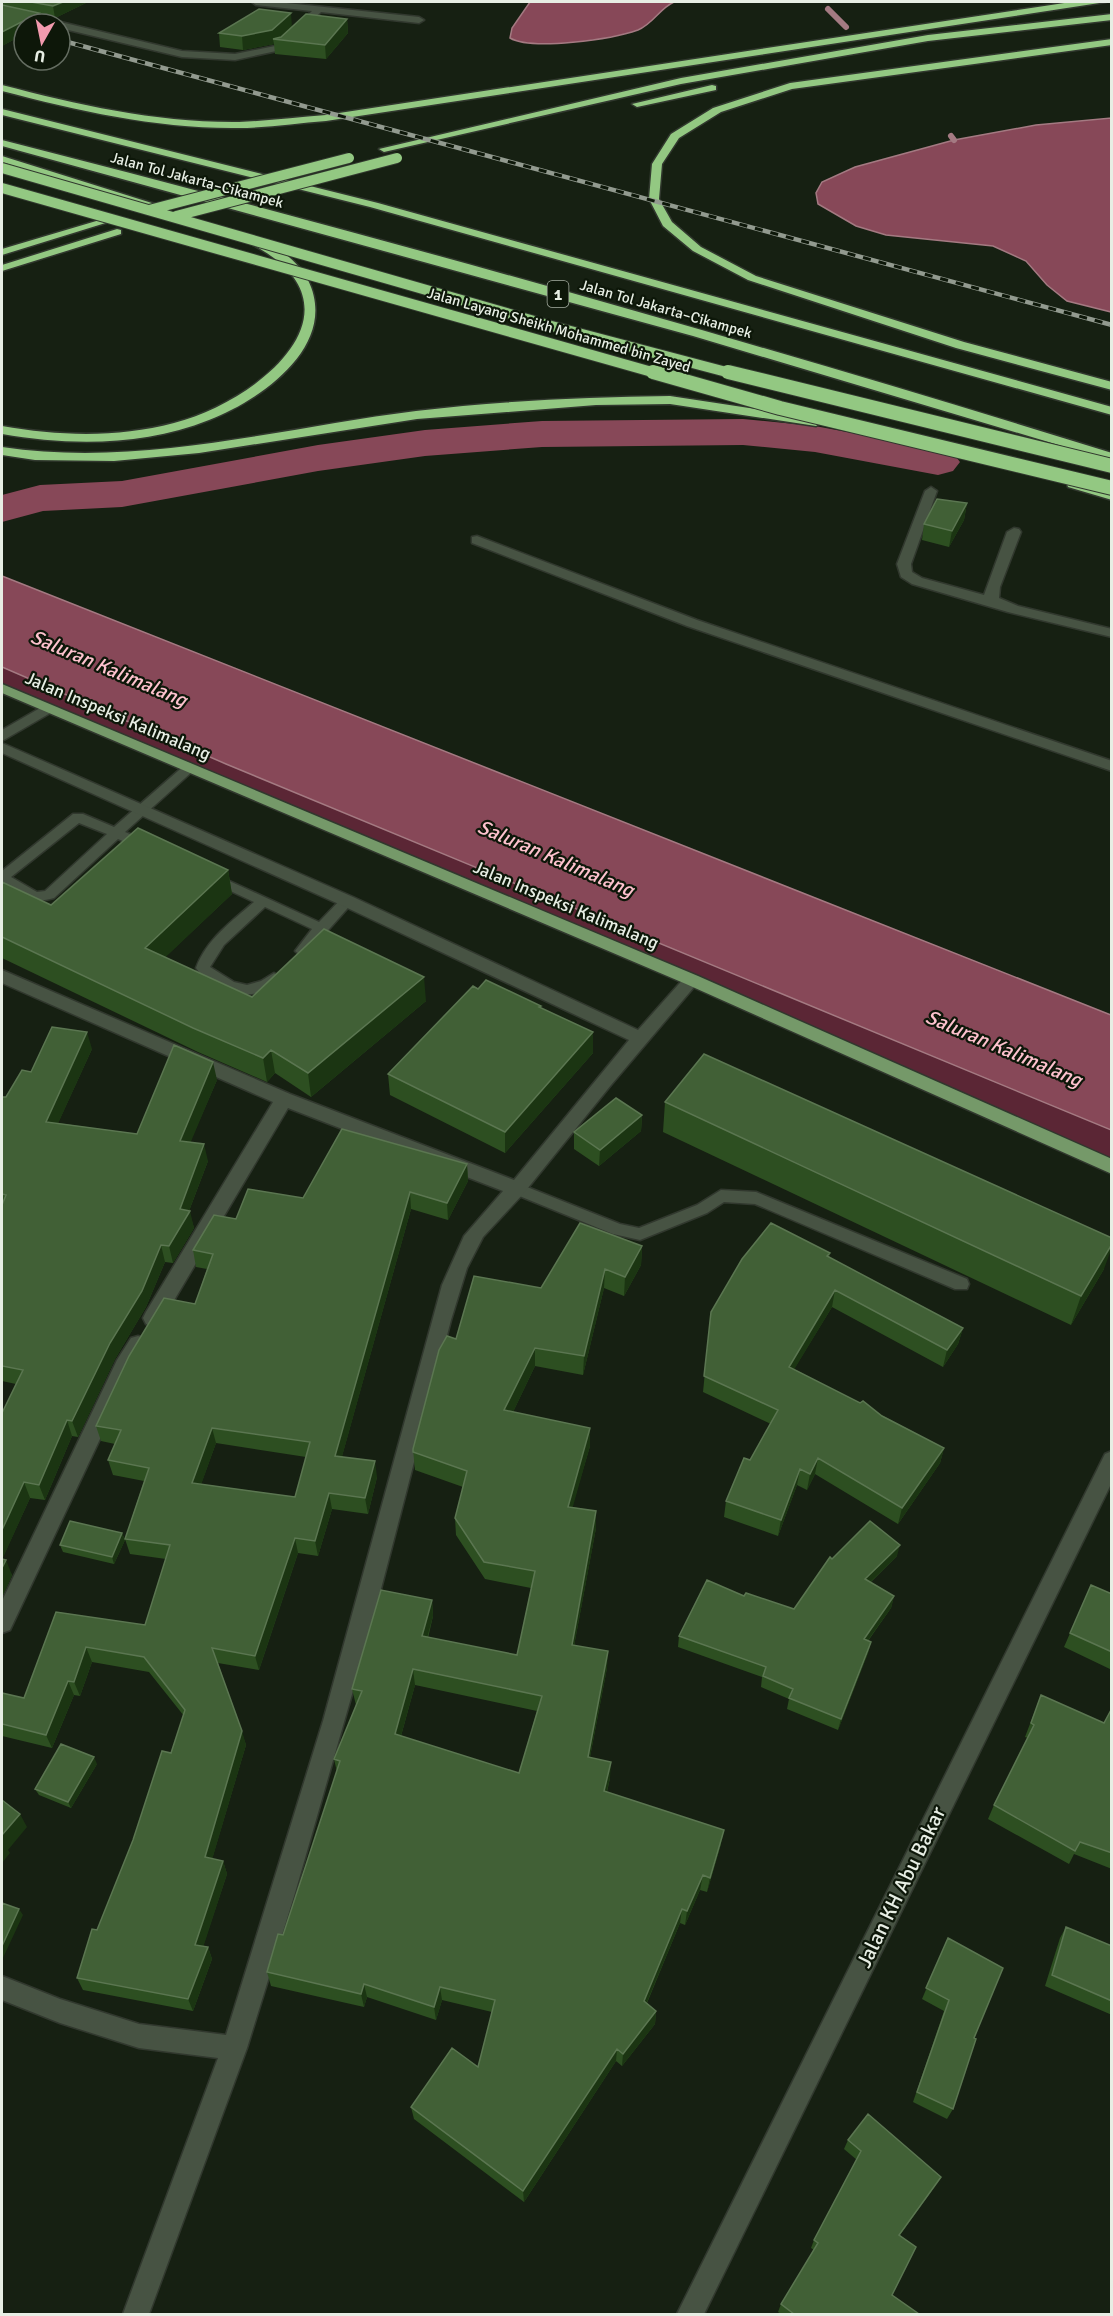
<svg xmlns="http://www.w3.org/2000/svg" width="1113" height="2316" viewBox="0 0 1113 2316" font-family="Signika,sans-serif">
<rect width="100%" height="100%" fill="#162012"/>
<path fill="#5b2635" d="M2,663L1111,1129V1167L692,980L47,709L2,688Z"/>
<path fill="#874858" stroke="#a47a82" stroke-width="1.5" d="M530,2H674C660,8 653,24 638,30C613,39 532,51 510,38L512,28Z
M1111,118V312L1067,301L1047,285L1026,261L993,246L886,235L856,226L818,204L816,193L822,182L855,167L954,140L1036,125Z
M2,576L1111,1015V1130L226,764L2,667Z"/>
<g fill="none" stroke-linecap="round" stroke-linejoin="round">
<path stroke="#a47a82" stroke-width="6" d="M828,9L846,27
M951,136L954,140"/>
<path fill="#874858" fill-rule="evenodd" d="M743,419L815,426L938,449L953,453L960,462L953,471L938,475L815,452L743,445L542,447L425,456L318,471L122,507L43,511L2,522V495L40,485L122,481L318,445L425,430L542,421Z"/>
<g stroke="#31382e" stroke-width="3">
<path id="lane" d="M190,763L196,767L194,770L125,832L149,842L151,845L149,848H139L118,839L54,898C30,905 21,895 2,883V871L73,814H83L114,827L186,764ZM79,823L107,834L45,891L37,892L11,877Z
M212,873L319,922L342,898H352L354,901L307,954L302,956L295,951L312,929L265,907L224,945L210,967L234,982L247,985L261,981L274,973L281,978C261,1007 213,993 196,968C206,940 232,921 254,902L207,880L205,877L207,874Z
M517,1183L620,1224L639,1228L697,1205L721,1190L756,1192L967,1279L969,1284L967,1289H955L755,1204L724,1202L707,1213L640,1240L613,1234L512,1193L509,1189L512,1185Z"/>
</g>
<g stroke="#31382e" stroke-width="3">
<path id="street" d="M252,2H277L419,17L424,20L419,23L321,12L281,50L235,60L182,57L60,28V24H45L2,14V8L182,51L235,54L275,46L312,11L256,5Z
M931,487L937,491L911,564L912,572L922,578L984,595L1007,532L1014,528L1019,529L1021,532L1000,587L999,598L1018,606L1112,629V637L1008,612L912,584L901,577L897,564L925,491Z
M477,536L697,620L1112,761V771L687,626L472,543V537Z
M47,704L52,706L54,709L52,712L2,741V730Z
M2,743L353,897L638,1030L686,976L692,974L700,980L611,1085L523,1194L483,1237L467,1268L451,1320L369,1635L295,1893L247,2048L149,2314H123L218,2058L139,2048L60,2023L2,2000V1976L60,1999L139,2024L226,2035L323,1721L442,1285L464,1236L503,1191L288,1108L160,1324L153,1326L146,1324L143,1318L146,1312L273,1102L2,983V970L290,1094L514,1180L629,1040L341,905L2,753Z
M138,1336L145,1338L148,1344L132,1371L10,1630L2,1633V1601L117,1360L131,1338Z"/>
</g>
<g stroke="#31382e" stroke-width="3">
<path id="secondary" d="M1112,1451V1482L704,2314H677L1105,1454Z"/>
</g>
<g stroke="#31382e" stroke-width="3">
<path id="primary" d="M2,684L698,976L1112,1159V1174L686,984L2,693Z"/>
</g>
<g stroke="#31382e" stroke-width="3">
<path id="highway" d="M1071,2H1106L326,121C297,123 268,128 238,128C158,129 79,111 2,91V85C79,105 158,123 239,122C268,121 297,117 326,115Z
M1112,14V20L928,41L681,84L384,152L379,149L681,78L928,35Z
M1112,39V45L792,89L721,112L679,138L662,164L659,199L672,222L701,247L756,276L964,342L1112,382V390L956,348L748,280L693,251L663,226L649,199L652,164L671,134L713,108L790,83Z
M712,85L716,86V90L637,107L632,104Z
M2,109L378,203L1112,407V415L370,207L2,115Z
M2,140C374,235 745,339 1112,453V461L693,336L2,146Z
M2,156L155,204L156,206L147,208L2,162Z
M103,219L112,221L2,255V249Z
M117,229L121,230V234L2,271V265Z
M251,237C273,243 298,260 308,280C340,345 261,400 209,420C143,446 71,446 2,434V426C59,436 117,438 174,423C260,401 376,305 247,242V238Z
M670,396L816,418L822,422L816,426L670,404L596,405L417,419L199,453L114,461L35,460L2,455V447C141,468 279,428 416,411C500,401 586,397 670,396Z
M1073,480L1112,492V500L1068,487L1067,484Z"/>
</g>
<use href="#lane" fill="#475343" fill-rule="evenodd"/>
<use href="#street" fill="#475343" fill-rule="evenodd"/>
<use href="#secondary" fill="#475343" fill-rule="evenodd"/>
<use href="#primary" fill="#759969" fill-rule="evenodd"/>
<use href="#highway" fill="#93c882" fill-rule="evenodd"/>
<g stroke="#929a8f" stroke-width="4.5">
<path id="rail" d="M60,40L1112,325"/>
</g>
<use href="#rail" stroke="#0d1709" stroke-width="3" stroke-dasharray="8" stroke-linecap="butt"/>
<g stroke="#31382e" stroke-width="12" stroke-linecap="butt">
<path id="highway-bridge-far1" d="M2,168L548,325L734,374
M2,188L659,374
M149,210L349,158
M176,216L397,158"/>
</g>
<g stroke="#31382e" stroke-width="16" stroke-linecap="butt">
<path id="highway-bridge" d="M653,372L780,408L1112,488
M728,372L1112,466"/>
</g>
<use href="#highway-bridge-far1" stroke="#93c882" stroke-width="10"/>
<use href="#highway-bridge" stroke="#93c882" stroke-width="14"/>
</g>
<path fill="#2d4f21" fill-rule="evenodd" d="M2,2H88L55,18L40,15L41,24H24V34L2,46Z
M347,19L348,33L326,59L275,54L274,44L243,50L220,47L219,33L292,27Z
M967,503L964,520L949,547L922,540L924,524Z
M228,870L232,894L165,957L252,997L426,1001L311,1097L275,1073L267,1082L198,1052L2,958V882L51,905Z
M478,989L541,1006V1008L593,1032V1053L505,1153L390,1095L388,1074Z
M92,1049L58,1123L137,1134L217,1080L190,1142L208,1161L189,1211L194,1228L173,1263L165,1262L146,1307L115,1359L78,1437L72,1436L45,1500L30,1498L2,1559L12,1575L2,1597V1413L16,1384L2,1381V1097H6L31,1072Z
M665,1102L1104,1269L1071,1325L663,1132Z
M642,1115L641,1131L599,1166L574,1149V1132Z
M467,1164L468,1181L448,1220L411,1209L342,1456L377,1477L368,1514L332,1509L318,1556L298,1553L259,1670L218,1663L246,1745L212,1859L223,1861L227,1874L203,1946L208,1947L212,1959L193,2011L83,1990L77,1978L171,1753L184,1716L149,1672L92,1662L80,1696L74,1695L52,1748L2,1736V1693L24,1698L56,1612L145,1625L166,1559L130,1554L125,1539L144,1481L113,1475L108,1460L115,1444L101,1441L96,1426L195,1304L207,1269L196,1267L193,1250L236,1219L303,1198ZM216,1443L306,1457L295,1497L201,1484Z
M642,1246L641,1265L624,1296L604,1288L583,1375L535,1366L513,1412L590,1428V1446L572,1507L596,1511V1528L574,1646L607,1668L590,1757L610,1778L607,1792L721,1844L707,1892L700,1890L685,1925L680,1923L647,2003L656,2011L655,2024L622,2066L616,2061L524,2202L414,2119L411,2107L478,2067L492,2012L442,2000L436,2020L367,1997L364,2007L271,1986L267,1972L283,1935L337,1772L334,1759L356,1705L352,1689L432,1600L433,1616L428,1638L517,1655L531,1588L485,1579L456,1535L455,1518L463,1487L415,1470L413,1449L456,1339L541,1288ZM415,1685L537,1711L519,1773L401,1736Z
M830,1253L829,1257L963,1328L958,1344L943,1367L832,1307L794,1369L944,1448L940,1463L898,1524L815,1474L807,1490L797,1485L778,1536L724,1517L726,1501L771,1424L703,1392L711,1312Z
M122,1533L125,1540L114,1564L63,1552L60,1545Z
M897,1556L871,1582L894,1596L891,1608L868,1641L871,1642L868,1653L838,1730L787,1709L789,1699L761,1687L762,1677L678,1647L679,1636L744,1596L794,1609L832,1559Z
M1091,1585L1112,1594V1670L1064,1647Z
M1041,1695L1104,1723L1112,1708V1869L1074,1854L1069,1864L988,1819L994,1805L1028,1738L1025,1737Z
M97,1764L71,1808L39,1795L35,1789Z
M1066,1927L1112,1946V2015L1045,1986L1060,1938Z
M948,1938L974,2038L953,2109L947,2119L913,2102L944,2011L922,1999Z
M848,2140L941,2177L935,2186L900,2235L892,2295L919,2314H781L778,2312L781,2304L814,2250L811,2248L814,2240L857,2160L844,2149Z"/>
<path fill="#1b3512" d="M63,2H88L55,18L53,6Z
M39,13L41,24H24V34L2,46V32Z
M291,13L292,27L278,40L273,39L274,44L243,50L242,36Z
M347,19L348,33L326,59L325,45Z
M967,503L964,520L949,547L952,531Z
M228,870L232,894L150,972L145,948Z
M424,977L426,1001L311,1097L308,1073Z
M87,1032L92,1049L51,1139L46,1122Z
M593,1032V1053L505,1153V1132Z
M271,1050L275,1073L267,1082L263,1058Z
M213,1062L217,1080L184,1158L180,1141Z
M642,1115L641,1131L599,1166L600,1150Z
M204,1144L208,1161L187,1216L190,1211L194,1228L173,1263L169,1246L180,1209Z
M467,1164L468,1181L448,1220L447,1203Z
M410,1192L411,1209L338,1471L335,1456Z
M1112,1244V1247L1104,1269L1071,1325L1081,1296Z
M161,1245L165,1262L146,1307L115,1359L78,1437L72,1421L110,1343Z
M642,1246L641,1265L624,1296L625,1277Z
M605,1269L604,1288L583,1375L584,1356Z
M835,1290L832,1307L786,1383L789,1367Z
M963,1328L958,1344L943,1367L947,1350Z
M535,1348V1366L505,1429L504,1410Z
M67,1420L72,1436L45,1500L39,1485Z
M212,1428L216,1443L196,1499L192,1483Z
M590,1428V1446L568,1524V1507Z
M944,1448L940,1463L898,1524L902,1508Z
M818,1458L815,1474L807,1490L810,1474Z
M375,1461L377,1477L368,1514L365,1498Z
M800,1469L797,1485L778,1536L781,1520Z
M24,1482L30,1498L2,1560V1530Z
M329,1493L332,1509L318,1556L315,1541Z
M596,1511V1528L571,1662L572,1645Z
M122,1533L125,1540L114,1564L112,1557Z
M295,1538L298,1553L259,1670L255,1656Z
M900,1545L897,1556L862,1590L865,1579Z
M6,1560L12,1575L2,1597V1568Z
M894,1596L891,1608L861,1650L864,1639Z
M432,1600L433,1616L423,1653L422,1636Z
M871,1642L868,1653L838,1730L841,1719Z
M86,1647L92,1662L80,1696L74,1682Z
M608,1651L607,1668L587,1772L588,1757Z
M413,1669L415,1685L397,1750L395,1734Z
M68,1681L74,1695L52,1748L46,1735Z
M242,1731L246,1745L209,1870L205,1857Z
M94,1757L97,1764L71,1808L68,1802Z
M611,1762L610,1778L603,1806L604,1791Z
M20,1814L27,1827L8,1850L10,1853L2,1863V1835Z
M724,1830L721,1844L707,1892L710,1878Z
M223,1861L227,1874L200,1957L195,1945Z
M703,1875L700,1890L685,1925L687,1911Z
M19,1909L23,1915L2,1960V1946Z
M682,1909L680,1923L642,2014L644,2001Z
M208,1947L212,1959L193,2011L188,1999Z
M364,1984L367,1997L364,2007L361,1994Z
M440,1987L442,2000L436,2020L434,2007Z
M656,2011L655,2024L622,2066L623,2054Z
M617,2049L616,2061L524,2202L523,2191Z
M941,2177L935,2186L894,2243L899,2235Z"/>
<path fill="#416036" stroke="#5b7651" stroke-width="1.5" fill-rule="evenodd" d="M31,2H63L53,6Z
M2,5L39,13L2,32Z
M259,9L291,13L272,30L242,36L219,33Z
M306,14L347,19L325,45L273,39L281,37Z
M937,499L967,503L952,531L924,524Z
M138,828L228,870L145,948L252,997L324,929L424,977L308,1073L271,1050L263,1058L193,1028L2,937V882L51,905Z
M486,980L541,1006L539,1007L593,1032L505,1132L388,1074L473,986L478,989Z
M52,1027L87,1032L46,1122L137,1134L174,1045L213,1062L180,1141L204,1144L180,1209L190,1211L169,1246L161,1245L142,1291L110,1343L72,1421L67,1420L39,1485L24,1482L2,1530V1413L23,1370L2,1366V1205L6,1195L2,1194V1097H6L22,1070L31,1072Z
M704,1054L1112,1238V1244L1081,1296L665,1102Z
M616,1098L642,1115L600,1150L574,1132Z
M342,1129L467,1164L447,1203L410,1192L335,1456L375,1461L365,1498L329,1493L315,1541L295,1538L255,1656L212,1648L242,1731L205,1857L223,1861L195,1945L208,1947L188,1999L77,1978L92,1929L97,1930L133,1840L162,1751L171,1753L185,1710L144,1657L86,1647L74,1682L68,1681L46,1735L2,1724V1693L24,1698L56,1612L145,1625L170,1545L125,1539L149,1468L108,1460L121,1430L96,1426L129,1356L164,1298L195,1304L213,1254L193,1250L214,1215L236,1219L248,1189L303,1198ZM212,1428L310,1442L295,1497L192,1483Z
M580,1223L642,1246L625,1277L605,1269L584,1356L535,1348L504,1410L590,1428L568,1507L596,1511L572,1645L608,1651L588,1757L611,1762L604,1791L724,1830L710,1878L703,1875L687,1911L682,1909L644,2001L656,2011L623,2054L617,2049L523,2191L411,2107L452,2048L478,2067L495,2000L440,1987L434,2007L364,1984L361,1994L267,1972L278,1934L283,1935L340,1761L334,1759L362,1691L352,1689L381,1590L432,1600L422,1636L517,1655L535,1571L484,1562L455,1518L467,1471L413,1452V1449L439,1350L447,1336L456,1339L474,1276L541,1288ZM413,1669L542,1696L519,1773L395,1734Z
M771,1223L830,1253L827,1256L963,1328L947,1350L835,1290L789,1367L860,1403L863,1401L882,1416L944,1448L902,1508L818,1458L810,1474L800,1469L781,1520L726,1501L744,1458L750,1460L778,1410L704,1376L711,1312L742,1259Z
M70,1521L122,1533L112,1557L60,1545Z
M870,1521L900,1545L865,1579L894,1596L864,1639L871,1642L841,1719L789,1698L793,1689L763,1676L766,1667L679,1636L707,1580L744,1596L746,1593L794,1609L830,1557L832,1559Z
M2,1559L6,1560L2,1568Z
M1091,1585L1112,1594V1652L1070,1633Z
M1041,1695L1104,1723L1112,1708V1853L1080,1842L1075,1851L994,1805L1034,1725L1031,1723Z
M61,1744L94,1757L68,1802L35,1789Z
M2,1800L20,1814L2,1835Z
M2,1903L19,1909L2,1946Z
M1066,1927L1112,1946V2001L1052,1975Z
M948,1938L1003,1968L974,2038L976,2039L953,2109L917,2092L949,2000L926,1988Z
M868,2114L941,2177L899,2235L916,2247L892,2295L919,2314H794L781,2304L818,2243L814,2240L861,2151L848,2140Z"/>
<g text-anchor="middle" stroke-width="4.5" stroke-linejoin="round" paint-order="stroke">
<g font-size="15" fill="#e7eee4" stroke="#0d1709">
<text transform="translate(197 180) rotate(15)" y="5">Jalan Tol Jakarta–Cikampek</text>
<text transform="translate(666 309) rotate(16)" y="5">Jalan Tol Jakarta–Cikampek</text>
<text transform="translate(559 330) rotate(16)" y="5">Jalan Layang Sheikh Mohammed bin Zayed</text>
</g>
<rect fill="#0d1709" stroke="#a6aea2" stroke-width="1.5" x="547.5" y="281" width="21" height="26" rx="4.5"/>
<g font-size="16" font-weight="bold" fill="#e7eee4">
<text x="558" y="300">1</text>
</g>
<g font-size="18" fill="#e7eee4" stroke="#0d1709">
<text transform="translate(118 716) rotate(23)" y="6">Jalan Inspeksi Kalimalang</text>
<text transform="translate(566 905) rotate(23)" y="6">Jalan Inspeksi Kalimalang</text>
</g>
<g font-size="20" font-style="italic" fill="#fec2ce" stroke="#0d1709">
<text transform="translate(109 668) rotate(23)" y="7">Saluran Kalimalang</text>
<text transform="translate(556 858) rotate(23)" y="7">Saluran Kalimalang</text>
<text transform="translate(1004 1048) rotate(23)" y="7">Saluran Kalimalang</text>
</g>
<g font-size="21" fill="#e7eee4" stroke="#0d1709">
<text transform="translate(901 1887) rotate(-64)" y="7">Jalan KH Abu Bakar</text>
</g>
</g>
<rect width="1113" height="2316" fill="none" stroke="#e7eee4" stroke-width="6"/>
<g transform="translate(42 42) rotate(189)"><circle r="28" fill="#0d1709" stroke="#646d61" stroke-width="1.5"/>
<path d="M0-4.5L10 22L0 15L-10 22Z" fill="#f29aae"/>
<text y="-9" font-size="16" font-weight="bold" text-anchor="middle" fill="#e7eee4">U</text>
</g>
</svg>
